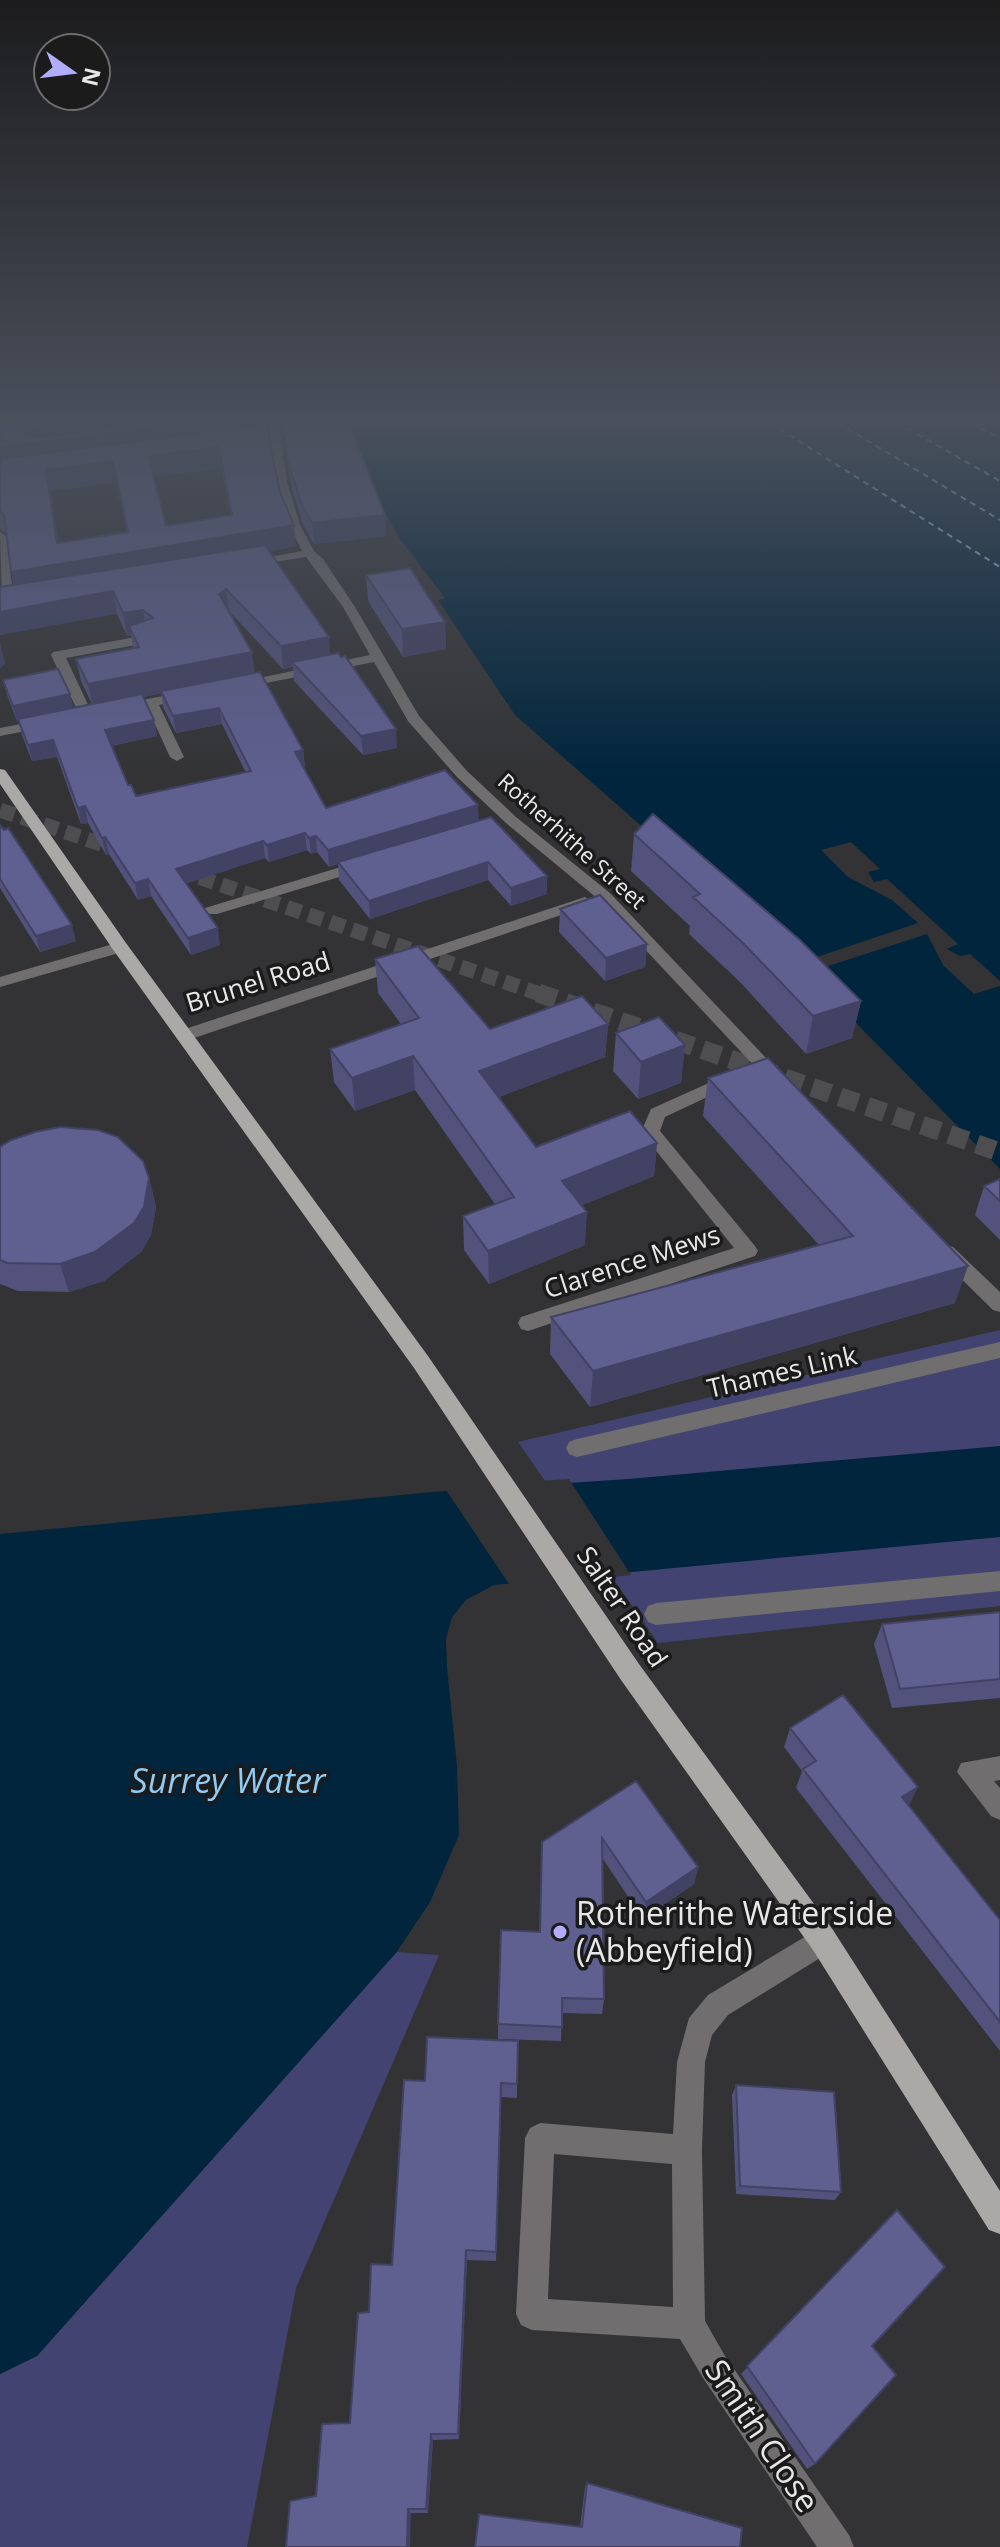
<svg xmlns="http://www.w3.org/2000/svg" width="1000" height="2547" viewBox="0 0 1000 2547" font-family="'Open Sans',sans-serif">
<rect width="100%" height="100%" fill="#333335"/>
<path fill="#434371" d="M1000,1330V1606L658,1643L518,1442Z
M396,1952L439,1955L296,2288L247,2547H0V2374L37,2356Z"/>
<path fill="#00253c" d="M348,423H1000V1169L793,959L515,715L438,600L445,598L400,539L380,504Z
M1000,1446V1537L494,1585L466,1600L452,1617L446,1639L447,1667L457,1766L459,1835L430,1902L396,1953L37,2356L0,2374V1534L432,1492L628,1479Z"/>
<path fill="#333335" d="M851,842L880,869L868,872L874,882L887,879L958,944L947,949L960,956L970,954L1000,981V986L974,994L943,965L927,934L810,972L805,961L918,923L892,900L848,877L821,850Z
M569,1479L631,1575L511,1587L444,1487Z"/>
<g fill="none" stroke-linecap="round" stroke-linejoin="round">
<path stroke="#8fccf5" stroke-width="2" stroke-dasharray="6 5" stroke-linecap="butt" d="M770,423L1000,567
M838,423L1000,520
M898,423L1000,481
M971,423L1000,438"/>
<path stroke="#4e4e50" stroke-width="15" stroke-dasharray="15 8" stroke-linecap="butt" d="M0,810L125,852
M178,870L543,995"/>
<path stroke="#4e4e50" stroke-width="19" stroke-dasharray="19 10" stroke-linecap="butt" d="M538,993L1000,1152"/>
<path fill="#706e6e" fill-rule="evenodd" d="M269,423H279L287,482L300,525L314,551L323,559L355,607L419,716L467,771L516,817L610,893L784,1077L787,1081L784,1085H772L598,899L506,823L457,777L408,721L374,662L234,689V683L370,655L343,607L306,557L250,566L244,562L302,551C280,510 273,468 269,423Z
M0,532L6,536L14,602L8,606L2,602Z
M147,635L154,639L152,642L66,658L93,715L81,718L51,655L53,652Z
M188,691L195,695L193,698L159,705L184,757L177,761L170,757L147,707L122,712L115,708L122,704Z
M47,719L52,720V726L0,736V728Z
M364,860L372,865L369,868L217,914H205L203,911L205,908Z
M585,897L593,902L591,905L191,1039L185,1041L176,1035L179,1031Z
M120,942L126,943L128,947L126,951L0,987V977Z
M731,1073L740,1079L737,1083L665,1117L660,1131L755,1246L758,1251L755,1256L528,1331L521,1329L518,1323L521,1317L734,1248L641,1132L651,1109Z
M946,1245L953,1247L1000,1292V1312L993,1310L939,1257L936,1252L939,1247Z
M1000,1342V1358L577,1457L569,1454L566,1448L569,1442L577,1439Z
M1000,1571V1591L656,1625L648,1622L644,1614L648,1606L656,1603Z
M1000,1756V1780L994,1781L1000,1788V1820L991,1816L957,1772L961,1763Z
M823,1926L833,1930L837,1940L833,1950L728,2015L712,2035L705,2062L702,2150L705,2321L725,2356L849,2535L854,2547H817L703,2378L680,2339L532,2330L521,2325L516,2314L525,2138L530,2128L540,2123L673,2134L677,2062L689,2018L708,1995ZM554,2154L672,2164L673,2307L548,2299Z"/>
<path fill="#aba8a8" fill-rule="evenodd" d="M0,769L5,770L126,943L428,1356L639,1664L833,1930L1000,2191V2234L989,2230L813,1950L621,1680L414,1368L114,951L0,784Z"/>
</g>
<path fill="#52527c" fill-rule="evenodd" d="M0,423H121L120,426L267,423V429L280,492L296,546L269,551L331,655L397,748L363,755L294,681L293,667L283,669L229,611L254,673L303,750L305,767H304L326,808L479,820L547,876V894L511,906L488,880L370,919L339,880L338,864L329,867L317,852L311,854L307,850L269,862L265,858L186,883L220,945L191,955L151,896L138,900L109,854L106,855L88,823L81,824L57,757L32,761L22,735L18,721H17L7,695L3,680L73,708L92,704L81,681L76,659L133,648L131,635L127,636L117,614L14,585L11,572L7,534L0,529ZM221,468L231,515L166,526L154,477ZM116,482L127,532L58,543L51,491ZM161,693L163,707L176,733L222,724L246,773L136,796L128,785L111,746L157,736L154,720L143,697Z
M282,423H349L386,536L314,544L303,524L290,481Z
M366,575L445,622L446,649L403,657L368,601Z
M0,825L76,941L40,952L0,888Z
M634,834L861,1001L852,1038L806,1054L739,981L689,934L690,926L631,871Z
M560,909L647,944L645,967L605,981L559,932Z
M375,959L490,1029L608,1024L605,1057L499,1097L536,1147L657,1143L654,1176L582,1205L585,1245L489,1284L464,1250L463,1216L495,1204L415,1090L355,1111L334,1082L330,1049L401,1024L378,993Z
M616,1033L685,1045L681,1083L638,1099L613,1071Z
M708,1078L955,1303L590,1407L550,1354L551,1317L819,1245L703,1116Z
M0,1147L149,1178L156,1207L151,1235L141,1252L104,1281L69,1292L18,1291L0,1284Z
M1000,1179V1240L975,1215L984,1186Z
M1000,1612V1698L892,1708L874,1644L882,1624Z
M790,1728L909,1806L1000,1920V2051L796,1788L802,1771L784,1747Z
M636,1781L698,1867L694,1884L643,1919L603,1859L604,1999L602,2014L562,2013L561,2041L498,2039V2024L540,1932L542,1842Z
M404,2080L517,2084V2098L501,2097L496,2261L467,2260L459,2439L433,2440L428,2513H411L316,2496L350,2423L369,2312L392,2265Z
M736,2085L841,2192L835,2200L736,2194L732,2095Z
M897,2210L872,2346L815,2464L807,2469L741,2374Z
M587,2483L740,2547L580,2527L585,2487Z"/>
<path fill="#424265" d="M70,423H121L119,432L194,423H267V434L0,468V447L28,433L30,430Z
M219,447L221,468L152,477L149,456Z
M113,461L116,482L51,491L61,563L294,525L296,546L17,594L11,572L57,543L46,470Z
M385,515L386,536L314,544L312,523Z
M226,589L229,611L219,594Z
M113,591L117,614L0,635V612Z
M143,610L146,632L129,626L131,635L127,636L123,613Z
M445,622L446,649L403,657L402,629Z
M329,637L331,660L292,662L293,667L283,669L281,646Z
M0,642L5,663L0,669Z
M252,652L255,675L93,707L88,684Z
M70,694L74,710L17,721L13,706Z
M219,708L222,724L176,733L173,716Z
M154,720L157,736L108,746L105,730Z
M396,729L397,748L363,755L361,736Z
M53,740L57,757L32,761L28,745Z
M303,750L305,767L297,768L295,752Z
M478,805L479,822L338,862V864L329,867L328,850Z
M85,806L88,823L81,824L78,808Z
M305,833L307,850L269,862L267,845Z
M316,836L317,852L311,854L309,838Z
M105,837L109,854L106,855L102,838Z
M263,841L265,858L179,886L176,869Z
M488,862V880L370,919L369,901Z
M547,876V894L511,906V888Z
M148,879L151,896L138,900L135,883Z
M72,925L76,941L40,952L36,936Z
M218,928L220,945L191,955L188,938Z
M647,944L645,967L605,981L606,958Z
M861,1001L852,1038L806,1054L813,1016Z
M608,1024L605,1057L479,1104V1071Z
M685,1045L681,1083L638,1099L641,1062Z
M413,1056L415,1090L355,1111L352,1078Z
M657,1143L654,1176L561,1214L562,1181Z
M149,1178L156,1207L151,1235L141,1252L104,1281L69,1292L60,1264Z
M587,1212L585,1245L489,1284L488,1251Z
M968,1266L955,1303L590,1407L593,1371Z
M918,1787L909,1806L902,1797Z
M698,1867L694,1884L643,1919L646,1902Z
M466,2250L467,2260L459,2439L458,2434Z
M431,2434L433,2440L428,2513L426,2509Z
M408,2509L411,2513L410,2547H407Z"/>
<path fill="#5f5f90" stroke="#424265" stroke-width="2" fill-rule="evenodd" d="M0,423H70L30,430L28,433L36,438L127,425V423H194L0,447Z
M283,423H349L385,515L312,523L301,503L288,461Z
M263,425L266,426L280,492L294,525L11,572L4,514L0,511V459ZM219,447L232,515L166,526L149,456ZM113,461L128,532L57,543L46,470Z
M265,545L329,637L281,646L226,589L219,594L252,652L88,684L76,659L139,647L129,626L153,618L143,610L123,613L113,591L0,612V587Z
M410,568L445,622L402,629L366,575Z
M338,653L341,657L345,656L396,729L361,736L292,662Z
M58,669L70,694L13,706L3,680Z
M260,672L303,750L295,752L326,808L445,770L478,805L328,850L316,836L309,838L305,833L267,845L263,841L176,869L218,928L188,938L148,879L135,883L105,837L102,838L85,806L78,808L53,740L28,745L18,719L142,694L154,720L105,730L128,785H131L136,796L251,771L219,708L173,716L161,691Z
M653,814L800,940L861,1001L813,1016L744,944L693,897L700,894L634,834Z
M491,817L547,876L511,888L488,862L369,901L338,862Z
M0,825L4,830L8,828L72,925L36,936L0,879Z
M600,895L647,944L606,958L560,909Z
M418,946L490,1029L582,996L608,1024L479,1071L536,1147L630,1111L657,1143L562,1181L587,1212L488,1251L463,1216L514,1197L413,1056L352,1078L330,1049L419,1018L375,959Z
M659,1017L685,1045L641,1062L616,1033Z
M768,1058L968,1266L593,1371L551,1317L853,1236L708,1078Z
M60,1127L98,1130L118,1137L143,1161L149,1178L144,1207L134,1223L95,1252L60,1264L7,1263L0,1260V1147L11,1140L35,1132Z
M1000,1179V1201L984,1186Z
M1000,1612V1679L900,1689L882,1624Z
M843,1695L918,1787L902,1797L1000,1920V2022L803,1769L816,1761L790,1728Z
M636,1781L698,1867L646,1902L602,1838L604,1999L562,1998V2027L498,2024L501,1930L540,1932L542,1842Z
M427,2037L518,2041L517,2084L501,2083L496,2252L466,2250L458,2434H431L426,2509H408L407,2547H286L290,2501L316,2496L322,2424L350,2423L358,2313L369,2312L371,2264L392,2265L404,2080L425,2081Z
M736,2085L834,2092L841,2192L740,2186Z
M897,2210L945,2267L872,2346L896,2375L815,2464L747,2366Z
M587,2483L742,2528L740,2547H475L479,2514L582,2527Z"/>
<linearGradient id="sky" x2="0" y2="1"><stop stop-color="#1c1c1d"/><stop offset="0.54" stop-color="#4a505c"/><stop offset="1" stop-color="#4a505c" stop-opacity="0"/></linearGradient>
<rect width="1000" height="779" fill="url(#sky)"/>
<circle fill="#b1adfa" stroke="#1b1b1c" stroke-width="3" cx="560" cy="1932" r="8"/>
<g text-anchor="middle" stroke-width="7" stroke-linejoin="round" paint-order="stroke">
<g font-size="22" fill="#e8e8e9" stroke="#1b1b1c">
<text transform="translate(572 841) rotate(42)" y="8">Rotherhithe Street</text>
</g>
<g font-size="26" fill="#e8e8e9" stroke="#1b1b1c">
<text transform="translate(258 982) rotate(-17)" y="9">Brunel Road</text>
<text transform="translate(632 1262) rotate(-18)" y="9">Clarence Mews</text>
<text transform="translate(782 1372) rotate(-13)" y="9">Thames Link</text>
<text transform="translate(622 1607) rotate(56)" y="9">Salter Road</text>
</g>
<g font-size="32" fill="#e8e8e9" stroke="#1b1b1c" text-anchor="start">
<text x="576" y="1925">Rotherithe Waterside<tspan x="576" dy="37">(Abbeyfield)</tspan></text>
</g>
<g font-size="32" fill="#e8e8e9" stroke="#1b1b1c">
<text transform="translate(762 2436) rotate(56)" y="11">Smith Close</text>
</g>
<g font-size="34" font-style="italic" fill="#8fccf5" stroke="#1b1b1c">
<text x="228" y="1793">Surrey Water</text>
</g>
</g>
<g transform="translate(72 72) rotate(104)"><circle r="38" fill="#1b1b1c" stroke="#6d6d6e" stroke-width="2"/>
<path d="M0-6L14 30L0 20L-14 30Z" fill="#b1adfa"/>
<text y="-12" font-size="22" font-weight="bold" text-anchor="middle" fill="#e8e8e9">N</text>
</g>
</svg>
